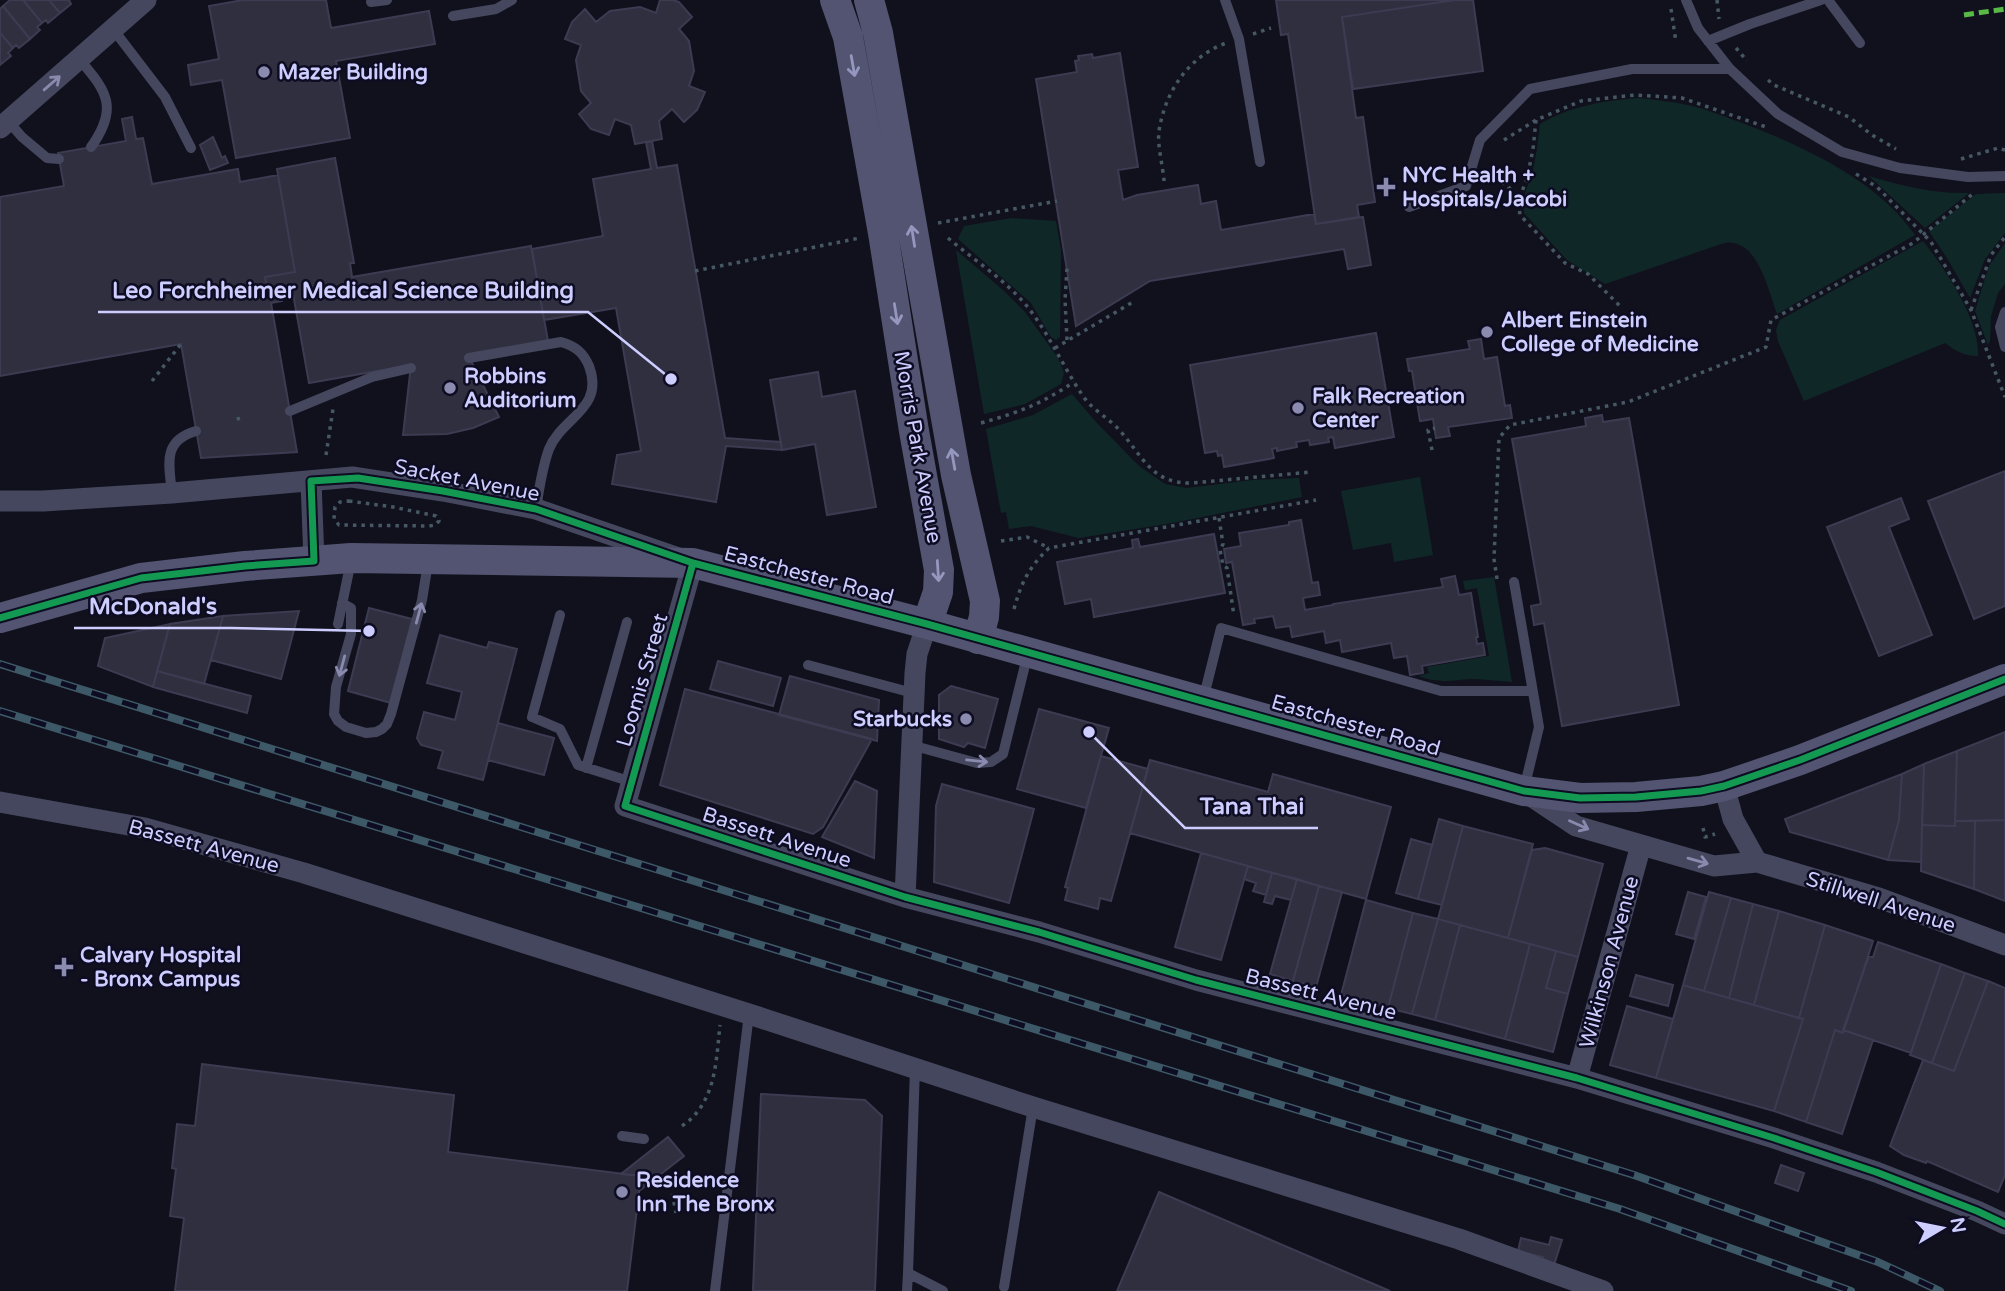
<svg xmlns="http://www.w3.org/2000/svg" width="2005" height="1291" viewBox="0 0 2005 1291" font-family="'Varela Round',sans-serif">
<rect width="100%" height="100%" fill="#11111d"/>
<path fill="#0f2827" d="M1638,98C1657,100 1677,102 1696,107C1708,110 1720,115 1731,119C1795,142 1876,178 1915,235L1777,314C1769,292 1759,246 1733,243C1729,242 1725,243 1721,244L1605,284L1567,260L1524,213L1523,200L1533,170L1537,149L1540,124C1571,106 1602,101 1638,98Z
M1869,176C1902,186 1934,194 1969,193L1925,228Z
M2005,193V233L1985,259L1970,298L1947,258L1929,231L1976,194Z
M1012,218L1056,221L1061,250L1060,337L1056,340L1051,337L1031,303L958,239L964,226Z
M1923,241C1945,269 1980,320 1978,356C1964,356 1956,351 1945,343L1804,401L1778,341L1776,330L1780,320Z
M2005,243V284L1998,293L1991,316L1990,341L1988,345L1975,311L1989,266Z
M956,250L1004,291L1025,312L1058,358L1064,373L1061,384L1025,404L984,414Z
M1072,394L1095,421L1139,466L1165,484L1187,488L1252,480L1299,478L1302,497L1172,523L1079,538L1031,526L1009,529L1006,512L1001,513L986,429L1033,415Z
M1420,477L1433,555L1394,562L1391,543L1353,550L1341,491Z
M1494,577L1512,682C1498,681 1484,679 1471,679C1451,680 1439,684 1419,676L1429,673L1427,667L1489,656L1477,588L1465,590L1463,581Z"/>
<path fill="#2f2f3f" stroke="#3c3b52" stroke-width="2" d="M10,0H23L42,23L37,27L40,30L30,39L3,6Z
M23,0H49L60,13L48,23L46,20L42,23Z
M49,0H69L71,4L60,13Z
M243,0H326L331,28L429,11L435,44L336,61L350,138L236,158L222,80L191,85L188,65L219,59L209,6Z
M660,0H673L679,2L692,17L679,29L689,41L694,71L689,86L705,92L697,110L684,122L672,109L659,121L662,139L635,144L631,125L615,119L609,135L591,129L579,114L591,103L581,91L576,60L581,45L565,39L572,22L585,9L596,22L610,11L640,7L656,13Z
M1276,0H1455L1342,17L1356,118L1363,117L1375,202L1357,205L1359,217L1316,224L1288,34L1281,35Z
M1455,0H1473L1483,71L1353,89L1342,17Z
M3,6L30,39L19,48L16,45L13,48L0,33V9Z
M0,33L13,48L8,53L11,56L0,65Z
M1120,53L1138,167L1118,170L1123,200L1137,195L1198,185L1201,204L1216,201L1221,230L1314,214L1316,224L1363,217L1371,265L1348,269L1344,249L1150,281L1076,326L1036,79L1077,72L1075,61L1079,60L1078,56L1092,54L1093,58Z
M132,117L136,139L143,138L152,184L238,169L240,182L278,175L295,272L265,277L268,292L280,290L282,301L271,303L297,452L201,458L181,344L0,376V197L64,186L58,153L126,141L122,119Z
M213,137L222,158L225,156L228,163L210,170L200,145Z
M652,141L657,168L677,165L725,438L781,442L782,450L726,446L716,502L612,484L617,455L641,451L616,308L544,320L532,249L603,236L593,179L651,169L646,142Z
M335,158L354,263H350L352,277L531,246L548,341L468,355L499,417L473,428L447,434L403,435L411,365L309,383L292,288L268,292L265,277L295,272L277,169Z
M1376,333L1394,437L1335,448L1333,437L1328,438L1329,442L1310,445L1309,440L1296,442L1297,447L1277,451V448L1272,449L1274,458L1224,467L1222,455L1218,456L1217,451L1205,453L1190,365Z
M1481,339L1484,359L1497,357L1505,406L1510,405L1512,418L1448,427L1450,436L1436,438L1433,419L1420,421L1412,371H1409L1407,359L1470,349L1468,341Z
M818,372L822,397L855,391L876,507L827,515L815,444L782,450L770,380Z
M1602,415L1603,422L1629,418L1679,705L1562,726L1544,623L1534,625L1531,606L1541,604L1512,439L1586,426L1585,418Z
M2005,471V606L1974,619L1928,501Z
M1901,498L1909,519L1889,527L1932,635L1879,656L1827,527Z
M1301,520L1312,583L1318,582L1320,595L1303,598L1305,610L1333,605V604L1443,587L1441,579L1455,576L1459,595L1471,593L1478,637H1476L1477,644L1483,643L1485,655L1422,666L1423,673L1410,675L1407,656L1394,658L1391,643L1342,652L1340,640L1326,643L1324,631L1292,637L1290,626L1276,628L1273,616L1254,619L1255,623L1243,625L1232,562L1226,563L1224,549L1241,546L1239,533L1289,525V522Z
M1214,534L1225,593L1094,617L1091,599L1065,604L1057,562L1133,548L1132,540L1138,539L1140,547Z
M369,608L412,619L391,703L348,691Z
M299,611L281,679L211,660L223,616Z
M223,616L204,684L157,671L170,624Z
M170,624L153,687L98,666L105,638Z
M440,635L487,648L489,642L517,649L483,780L438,768L443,751L421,745L417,738L424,712L455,720L462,692L427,683Z
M718,661L781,678L773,706L710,689Z
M157,671L251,696L247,713L153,687Z
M790,676L879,700L877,741L779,715Z
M951,686L998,699L985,748L968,743L964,747L939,739V695Z
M685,689L872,739L823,827L813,834L660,785Z
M1039,709L1109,728L1086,808L1017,789Z
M498,723L554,738L544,775L488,760Z
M2005,732V820L1955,821L1957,751Z
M1957,751L1955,826L1922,825L1924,764Z
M1101,756L1148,769L1111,901L1100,898L1098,909L1065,900L1068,888L1065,887Z
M1150,760L1268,792L1273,774L1391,807L1366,899L1130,833Z
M1924,764L1921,862L1888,860L1899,820L1902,774Z
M1902,774L1899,820L1888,860L1790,832L1785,819Z
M855,781L877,791L874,858L822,837Z
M942,784L1034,809L1009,903L934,882L936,806Z
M1439,819L1463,826L1442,905L1418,899Z
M2005,820V901L1974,889L1975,821Z
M1955,821H1975L1974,889L1921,871L1922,825L1955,826Z
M1463,826L1533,844L1508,938L1438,919Z
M1411,839L1432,845L1418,899L1396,893Z
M1545,848L1603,864L1578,957L1508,938L1532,850Z
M1201,853L1248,866L1221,960L1175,947Z
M1248,866L1272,873L1266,895L1253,891L1256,883L1244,879Z
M1272,873L1297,879L1291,900L1275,896L1272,904L1264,902Z
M1297,879L1319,886L1293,981L1270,974Z
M1319,886L1342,892L1316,987L1293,981Z
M1688,892L1706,897L1694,939L1676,934Z
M1709,892L1731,898L1704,991L1683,985Z
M1731,898L1753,904L1729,998L1704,991Z
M1366,900L1413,913L1388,1008L1341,995Z
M1753,904L1779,911L1754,1005L1729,998Z
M1779,911L1825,925L1799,1018L1754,1005Z
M1413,913L1438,919L1412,1014L1388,1008Z
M1438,919L1460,925L1435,1020L1412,1014Z
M1460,925L1530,944L1505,1039L1435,1020Z
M1825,925L1873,941L1843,1033L1835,1030L1806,1122L1774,1111L1803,1019L1799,1018Z
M1878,942L1941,964L1911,1053L1843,1030L1869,956L1873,957Z
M1530,944L1556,951L1546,988L1568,994L1553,1052L1505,1039Z
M1556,951L1578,957L1568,994L1546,988Z
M1941,964L1965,973L1932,1063L1910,1055Z
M1965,973L1988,981L1954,1071L1932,1063Z
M1636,975L1673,985L1668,1006L1630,996Z
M1988,981L2005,988V1175L1998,1192L1927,1161L1926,1163L1904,1155L1890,1146L1923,1060L1954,1071Z
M1683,985L1803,1019L1774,1111L1656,1078Z
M1627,1006L1673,1019L1656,1078L1610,1065Z
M1835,1030L1843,1033V1030L1873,1040L1842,1134L1806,1122Z
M202,1064L454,1095L448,1152L641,1176L627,1291H175L184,1218L170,1216L176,1169L172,1168L177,1124L195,1126Z
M761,1094L865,1100L882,1116L875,1291H753Z
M668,1137L684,1156L639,1191L641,1176L621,1174Z
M1781,1165L1804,1173L1798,1191L1775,1183Z
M1159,1192L1390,1291H1117Z
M1551,1237L1562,1240L1554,1265L1542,1261L1543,1257L1518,1251L1521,1238L1549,1245Z"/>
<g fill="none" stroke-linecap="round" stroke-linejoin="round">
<path stroke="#455864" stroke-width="3.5" stroke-dasharray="3.5 5" stroke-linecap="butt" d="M1717,0L1719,19
M1671,9L1676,42
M1253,34L1271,28
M1736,48L1747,61
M1768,80L1774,85L1849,117L1872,135L1896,149
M1536,120L1533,149L1527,179L1518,201L1520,215L1565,263L1588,274L1621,307
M1504,140L1536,120L1581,101L1635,95L1682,98L1769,128
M1961,159L1998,148L2005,150
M1487,173L1508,186L1518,201
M1856,174L1877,187L1931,242L1971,310L2005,397
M1164,181C1163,167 1157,144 1159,131C1165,92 1188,57 1226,43
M938,223L1057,201
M948,238C974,260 1004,279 1026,305C1049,333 1063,367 1083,396C1093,411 1111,419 1122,433C1144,459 1153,484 1192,483L1311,472
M695,271L860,238
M1971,310L1991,255L2005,237
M1067,340L1065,300L1067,268
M1055,348L1133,302
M152,381L181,344
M238,417L239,422
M981,423C1020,412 1041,404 1074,382
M1432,450L1428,430L1435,428
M326,455L333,409
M349,501L393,507L436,516L439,521L435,525L429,526L339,525L334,519L335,507L340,502Z
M1219,518L1223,544L1220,550L1223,565L1227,568L1234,616
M1001,541L1027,537L1049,548
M1497,579L1494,559L1499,438L1510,425L1628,402L1766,347L1771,320L1913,243L1975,192
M1014,609C1021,583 1029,567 1049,548L1316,500
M1703,828L1705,837L1715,834
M682,1126C716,1103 716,1062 720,1025
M669,1177L676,1213"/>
<path stroke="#45475e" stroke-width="10" d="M1225,0L1239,39L1260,162
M1686,0L1698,28L1730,69L1778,114L1842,152L1900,168L1968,177L2005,176
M1828,0L1860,43
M371,2L387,0
M453,16L496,9L512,0
M113,29L165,97L191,148
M1708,41L1750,24L1821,0
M79,59C107,91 119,108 91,147
M8,121L22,137L47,158L59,159
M1409,207L1466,186L1480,140L1530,89L1632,69H1730
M2005,312L2000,327L2005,347
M469,358L561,342C575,346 583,352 589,366C605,409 562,417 549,449C542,468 539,489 536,509
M290,411L372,377L411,368
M172,493C169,464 162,441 196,431
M1514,582L1539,727L1524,789
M342,603L351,608V634L336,687L334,714L338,721L346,727L366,733L376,732L382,729L387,724L391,714L422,600L428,563
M560,615L532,717L560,729L578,765L632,782
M338,624L351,561
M808,665L913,693
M1203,700L1221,628L1441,691H1532
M911,745L977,763L991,762L1003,754L1028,653
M586,768L627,622
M915,1068L908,1273L943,1291
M622,1136L644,1139
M1004,1287L1033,1107
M715,1291L749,1014
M907,1291L908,1273"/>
<path stroke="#45475e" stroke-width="21" d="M0,128L146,0
M311,481L314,561
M0,501H43L172,493L352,477L443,491L536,509L693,563L625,806L905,897L1039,932L1196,980L1577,1078L1774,1138L1876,1172L1977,1211L2005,1224
M1724,786L1733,819L1757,862
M1528,794L1576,826L1714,866L1757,862L1879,898L2005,945
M0,802L145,828L304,873L749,1014L1033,1107L1459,1239L1603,1291
M905,897L915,673L917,654L927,624
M1577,1078L1641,845"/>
<path stroke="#525471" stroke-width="30" d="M835,0L848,37L883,233L914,431L939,570L938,592L927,624
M869,0L878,33L956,475L985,601L984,617L978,639
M0,618L141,578L245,566L351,558L693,563L927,624L1524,791L1580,798L1636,797L1701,791L1724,786L1800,760L2005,679"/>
<g stroke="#3d5866" stroke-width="8">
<path id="rail" d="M0,664L1634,1175L1878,1262L1940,1291
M0,711L1620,1209L1851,1291"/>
</g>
<use href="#rail" stroke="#0d0c22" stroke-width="5" stroke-dasharray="16" stroke-linecap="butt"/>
<path stroke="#58b947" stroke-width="5" stroke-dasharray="10 5" stroke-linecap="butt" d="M1964,15L2005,9"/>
<g stroke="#0d0c22" stroke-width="11">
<path id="cycleway" d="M693,563L625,806L905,897L1039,932L1196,980L1577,1078L1774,1138L1876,1172L1977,1211L2005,1224
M0,618L141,578L245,566L314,561L311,481L358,478L443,491L536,509L693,563L927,624L1524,791L1580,798L1636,797L1701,791L1724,786L1800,760L2005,679"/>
</g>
<use href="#cycleway" stroke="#139951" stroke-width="7"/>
</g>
<defs><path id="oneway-shaft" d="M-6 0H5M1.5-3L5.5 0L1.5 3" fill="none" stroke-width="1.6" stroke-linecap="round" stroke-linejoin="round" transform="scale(1.75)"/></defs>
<g stroke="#9697bf">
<use href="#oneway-shaft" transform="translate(853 66) rotate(80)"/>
<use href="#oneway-shaft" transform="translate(913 236) rotate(-99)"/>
<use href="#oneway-shaft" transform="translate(896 314) rotate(81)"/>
<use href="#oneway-shaft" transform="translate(953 459) rotate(-100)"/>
<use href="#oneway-shaft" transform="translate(938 571) rotate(86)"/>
</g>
<g stroke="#898aae">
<use href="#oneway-shaft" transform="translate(52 83) rotate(-41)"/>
<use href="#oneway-shaft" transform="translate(419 613) rotate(-75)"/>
<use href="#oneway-shaft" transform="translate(342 666) rotate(105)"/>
<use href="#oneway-shaft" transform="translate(977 761) rotate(6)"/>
<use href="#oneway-shaft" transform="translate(1579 825) rotate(24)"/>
<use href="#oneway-shaft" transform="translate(1698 861) rotate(16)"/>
</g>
<g fill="#8b8bb0" stroke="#0d0c22" stroke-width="2.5">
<circle cx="264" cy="72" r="7"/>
<path d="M1382.5 176.5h7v7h7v7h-7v7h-7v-7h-7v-7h7z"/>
<circle cx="1487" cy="332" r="7"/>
<circle cx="450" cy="388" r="7"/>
<circle cx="1298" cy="408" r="7"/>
<circle cx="966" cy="719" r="7"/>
<path d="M60.5 956.5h7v7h7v7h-7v7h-7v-7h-7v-7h7z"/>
<circle cx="622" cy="1192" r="7"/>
</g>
<g text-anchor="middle" stroke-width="5" stroke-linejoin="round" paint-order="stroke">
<g font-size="21" font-weight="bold" fill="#cdcdff" stroke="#0d0c22" text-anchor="start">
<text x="278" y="79">Mazer Building</text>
<text x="1402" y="182">NYC Health +<tspan x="1402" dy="24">Hospitals/Jacobi</tspan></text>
<text x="1501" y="327">Albert Einstein<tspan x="1501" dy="24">College of Medicine</tspan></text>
<text x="464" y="383">Robbins<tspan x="464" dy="24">Auditorium</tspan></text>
<text x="1312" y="403">Falk Recreation<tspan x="1312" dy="24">Center</tspan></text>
<text x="952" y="726" text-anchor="end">Starbucks</text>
<text x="80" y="962">Calvary Hospital<tspan x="80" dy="24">- Bronx Campus</tspan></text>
<text x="636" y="1187">Residence<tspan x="636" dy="24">Inn The Bronx</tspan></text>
</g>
<g font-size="21" fill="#cdcdff" stroke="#0d0c22">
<text transform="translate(918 447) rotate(80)" y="7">Morris Park Avenue</text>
<text transform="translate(467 480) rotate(11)" y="7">Sacket Avenue</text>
<text transform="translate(809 575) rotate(15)" y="7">Eastchester Road</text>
<text transform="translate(642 680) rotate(-74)" y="7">Loomis Street</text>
<text transform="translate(1356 725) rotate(16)" y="7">Eastchester Road</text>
<text transform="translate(777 837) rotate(18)" y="7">Bassett Avenue</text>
<text transform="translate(204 846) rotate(15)" y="7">Bassett Avenue</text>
<text transform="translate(1881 902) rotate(18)" y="7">Stillwell Avenue</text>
<text transform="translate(1609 962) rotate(-75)" y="7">Wilkinson Avenue</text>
<text transform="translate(1321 994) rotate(14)" y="7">Bassett Avenue</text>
</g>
</g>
<path fill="none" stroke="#cdcdff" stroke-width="2.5" d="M671 379L588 312H98M369 631L231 628H74M1089 732L1185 828H1318"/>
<g fill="#cdcdff" stroke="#0d0c22" stroke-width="2.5">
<circle cx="671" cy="379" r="7"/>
<circle cx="369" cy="631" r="7"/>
<circle cx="1089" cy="732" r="7"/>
</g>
<g font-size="23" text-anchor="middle" font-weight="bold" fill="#cdcdff" stroke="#0d0c22" stroke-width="5" stroke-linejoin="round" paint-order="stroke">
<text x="343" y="298">Leo Forchheimer Medical Science Building</text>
<text x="153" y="614">McDonald's</text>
<text x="1252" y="814">Tana Thai</text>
</g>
<g transform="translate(1942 1228) rotate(80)" stroke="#0d0c22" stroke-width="5" paint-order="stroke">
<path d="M0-5L12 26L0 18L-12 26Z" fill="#cdcdff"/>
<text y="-10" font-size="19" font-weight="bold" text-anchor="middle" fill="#cdcdff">N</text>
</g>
</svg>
